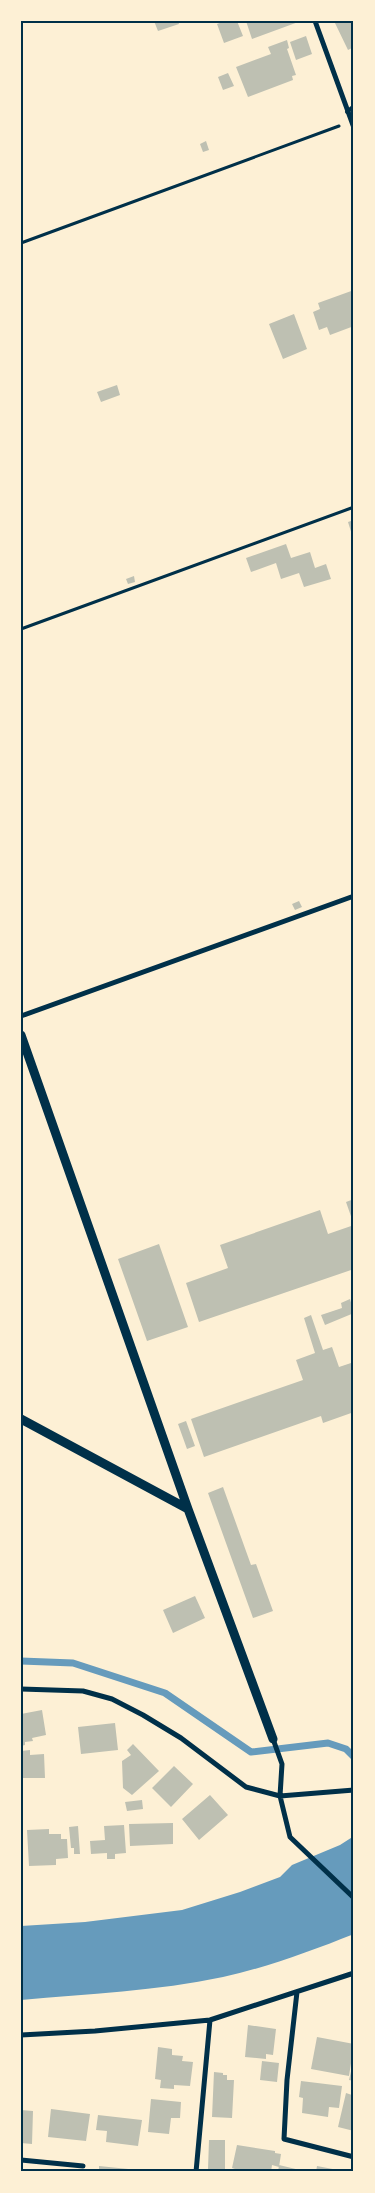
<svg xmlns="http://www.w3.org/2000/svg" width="375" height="2193" viewBox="0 0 375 2193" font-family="Inter,sans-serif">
<rect width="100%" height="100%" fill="#fdf0d5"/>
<path fill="#669bbc" d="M354,1836V1934C311,1951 268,1967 223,1977C157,1991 88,1994 21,2000V1926L85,1922L182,1910L240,1892L280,1877L292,1865L340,1845Z"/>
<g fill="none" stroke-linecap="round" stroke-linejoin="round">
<path stroke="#669bbc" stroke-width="7" d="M21,1661L73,1663L165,1693L251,1752L328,1743L346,1749L354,1757"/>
</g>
<path fill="#bec0b2" d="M154,21H178L179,24L158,31Z
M225,21H237L243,36L224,43L217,24Z
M246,21H301L252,39Z
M334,21H354V47L348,50Z
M306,36L312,54L296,60L290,42Z
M287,40L289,48L287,49L296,75L292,76L293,80L248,97L236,67L271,54L268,47Z
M228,73L234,86L223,90L218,77Z
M206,141L209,150L203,152L200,144Z
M354,290V326L330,335L327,327L319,330L313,312L320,309L318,303Z
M294,314L307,349L283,359L269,324Z
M117,385L120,395L101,402L97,392Z
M354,520V538H353L348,522Z
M286,544L291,558L310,552L315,568L326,564L331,579L304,587L299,573L281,579L276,563L251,572L246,558Z
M134,576L135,582L128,584L126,579Z
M299,901L302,907L295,910L292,904Z
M354,1199V1222H353L346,1202Z
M320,1210L328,1234L354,1225V1269L199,1322L186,1283L228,1268L220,1245Z
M159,1244L188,1327L147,1341L118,1259Z
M350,1299L354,1313L325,1325L321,1315L342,1308L341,1303Z
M311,1315L323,1350L332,1347L339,1367L354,1362V1412L323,1423L321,1416L204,1457L191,1419L303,1380L296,1360L315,1353L304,1318Z
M186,1421L195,1446L187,1449L178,1424Z
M223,1487L251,1565L256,1564L273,1611L253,1618L208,1493Z
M195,1596L205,1618L173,1633L163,1610Z
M42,1710L46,1735L32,1738L33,1741L25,1742V1745L21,1746V1714Z
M115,1723L118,1750L81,1754L78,1727Z
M133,1744L159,1771L132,1795L123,1788L122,1761L131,1755L127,1750Z
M30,1750V1755L44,1754L45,1778H21V1751Z
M174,1766L193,1784L171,1807L152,1788Z
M210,1795L228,1815L199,1840L182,1819Z
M142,1800L143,1809L127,1811L125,1802Z
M173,1823V1844L130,1846L129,1824Z
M124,1825L126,1853L115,1854V1859H107V1853L91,1854L90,1841L105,1840L104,1826Z
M78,1826L80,1854H74V1848H71L69,1827Z
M49,1829V1834H61V1839H67L68,1858L56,1859V1865L29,1866L27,1830Z
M248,2025L276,2029L273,2055L266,2054V2059L245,2057Z
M317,2037L354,2044L349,2076L311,2069Z
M158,2047L172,2049V2055L183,2056L182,2061L193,2062L190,2086L174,2085V2089L160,2088L161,2080L155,2079Z
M262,2061L279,2063L277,2082L260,2080Z
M353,2063H354V2081L349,2080Z
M214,2072L223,2073V2075H227V2080H234L232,2118L212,2117Z
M301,2081L342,2086L339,2108L329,2107L328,2117L302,2113L303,2098L299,2097Z
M353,2090L354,2091V2131L338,2127L346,2093L352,2095Z
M151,2099L181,2102L180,2118H171L169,2134L148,2132Z
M51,2109L90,2114L86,2141L48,2137Z
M21,2110L33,2111L32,2144L21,2143Z
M98,2115L142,2120L138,2146L106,2142L107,2131L96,2130Z
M209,2140H225V2169H208Z
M237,2145L275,2151V2153L281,2154L279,2167L272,2165L271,2172H244L232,2168Z
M279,2165L304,2171V2172H278Z
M99,2166L138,2170V2172H99Z
M317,2166L343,2171V2172H316Z"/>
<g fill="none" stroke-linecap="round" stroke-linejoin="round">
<path stroke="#003049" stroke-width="3" d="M21,243L339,126
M21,629L354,507"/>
<path stroke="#003049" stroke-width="4" d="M347,112L354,106"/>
<path stroke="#003049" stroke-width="5" d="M315,21L354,128
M21,1016L354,896
M21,1689L83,1691L112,1699L143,1715L181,1738L246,1787L280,1796L354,1790
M273,1739L282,1764L280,1796L290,1837L354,1898
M297,1992L287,2080L284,2139L354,2157
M21,2035L95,2031L210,2020L354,1973
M21,2160L83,2166
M196,2172L210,2020"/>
<path stroke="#003049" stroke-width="9" d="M21,1035L188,1509L273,1739
M21,1419L188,1509"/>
</g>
<rect width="375" height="2193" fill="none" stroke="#fdf0d5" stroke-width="45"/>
<rect x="22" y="22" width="330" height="2148" fill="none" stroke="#003049" stroke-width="2"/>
</svg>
